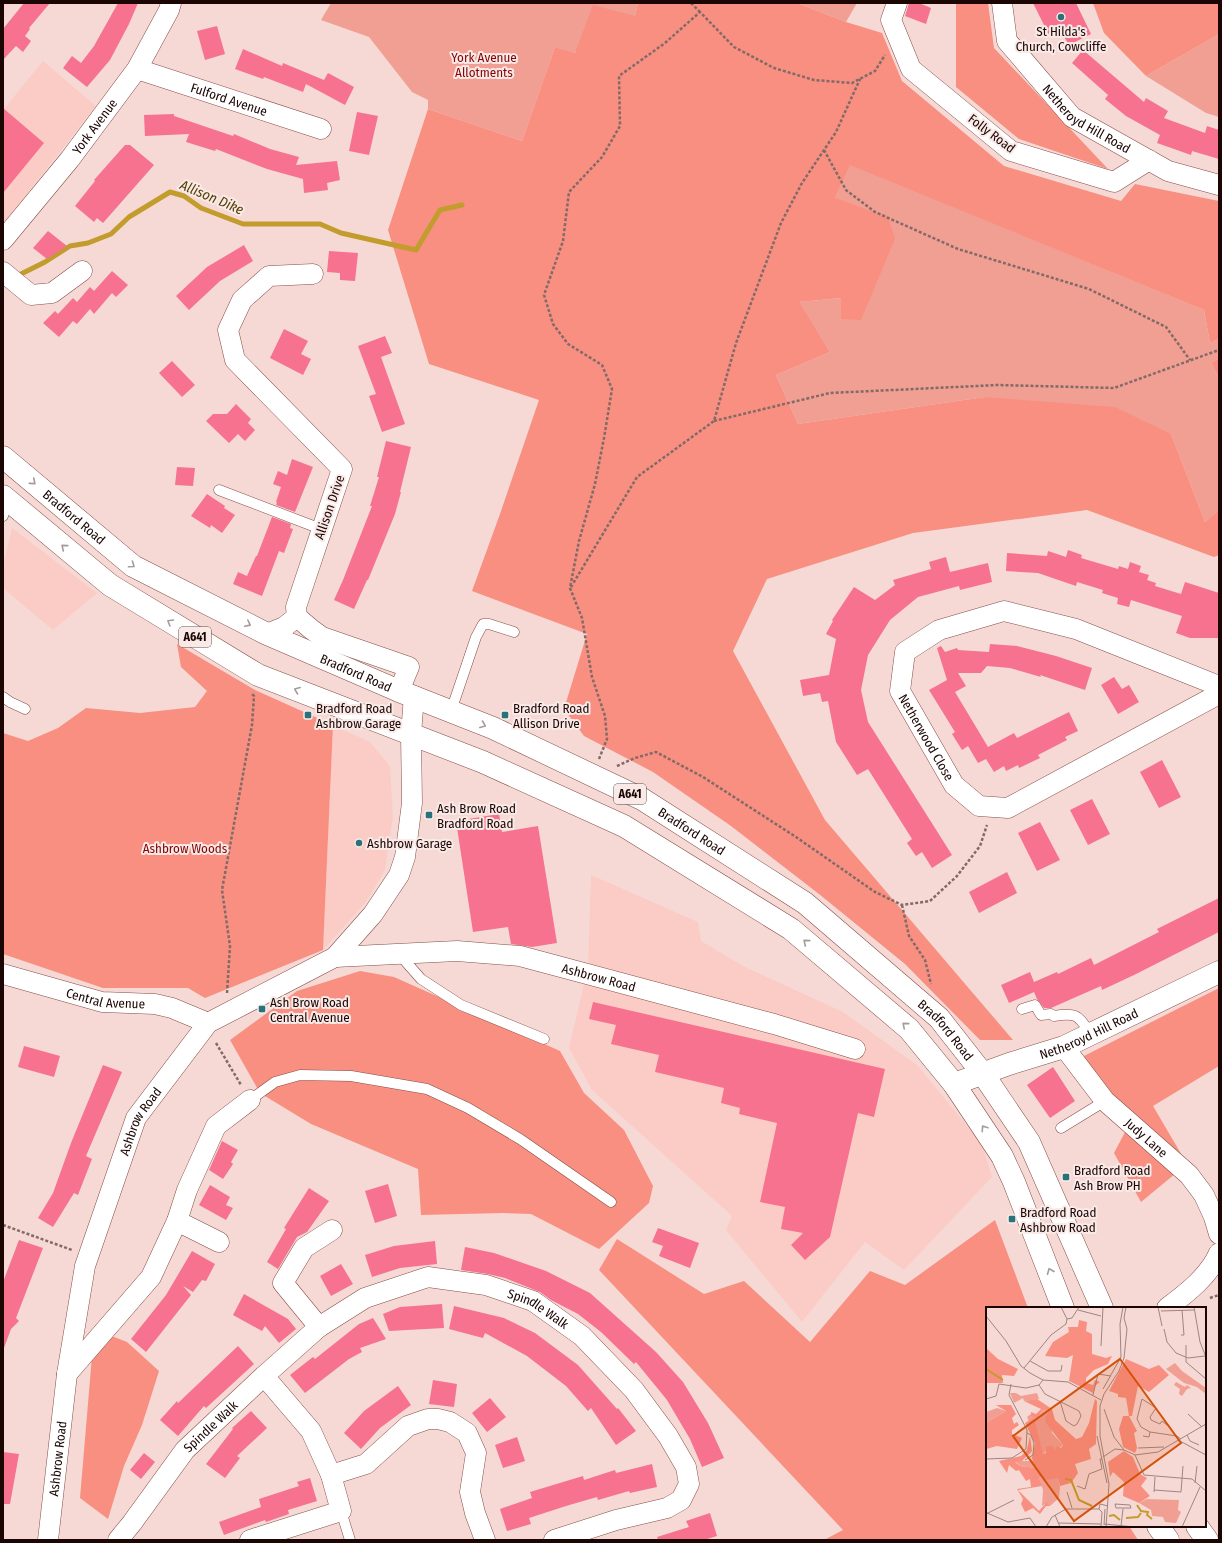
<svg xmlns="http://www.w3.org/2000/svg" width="1222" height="1543" viewBox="0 0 1222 1543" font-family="'Fira Sans Condensed',sans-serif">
<rect width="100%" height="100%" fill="#f6d9d5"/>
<path fill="#fbccc5" d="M43,61L96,106L3,224V110Z
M12,528L97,593L53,630L3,588V566Z
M333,725L370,742L390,766L393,817L385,870L366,902L323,950Z
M591,875L698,922L701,941L743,966L843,1012L917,1065L982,1144L992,1177L904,1270L865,1242L802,1322L726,1230L732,1216L592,1090L569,1048L588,967Z"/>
<path fill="#f29f93" d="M331,3H638L635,16L574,53L555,47L522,141L428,109V100L412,92L369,37L321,20Z
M797,3H857L846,22Z
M1219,34V117L1206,113L1146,76Z
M850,164L1204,310L1210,343L1219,339V358L1211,363L1219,377V510L1205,522L1171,434L985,397L798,424L776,375L830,352L798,302L842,298L861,320L835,198Z"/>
<path fill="#f88f80" d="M638,3H797L846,22L882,33L902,81L1004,166L1121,201L1135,184L1219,201V339L1210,343L1204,310L850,165L835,198L888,217L895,239L861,320L841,319V298L799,302L830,352L776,375L798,424L985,397L1115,407L1171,434L1205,522L1219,510V555L1214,557L1087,510L913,533L767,579L733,651L825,820L1013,1040H980L905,964L819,894L731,826L653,772L584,736L564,709L587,634L472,591L500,514L539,400L429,364L388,230L428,109L522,141L555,47L575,53L593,5L635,16Z
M956,3H988L994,48L1108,169L1019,139L956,87Z
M1093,3H1219V34L1146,76L1104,33Z
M1219,358V377L1211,363Z
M177,644L255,690L333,725L323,950L205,998L188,988H103L3,954V733L28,741L58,728L86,708L140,713L195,707L207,691L181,667Z
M360,971L394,977L560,1051L584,1093L624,1130L653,1186L649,1203L599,1249L531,1214L503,1213L421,1215L418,1169L311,1124L260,1093L230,1040L297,991Z
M1219,988V1066L1153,1106L1187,1164L1141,1202L1114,1153L1133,1117L1080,1058Z
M995,1220L1028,1308H987V1526H1129L1138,1540H824L843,1530L599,1270L617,1239L704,1294L744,1281L810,1342L870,1271L905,1285Z
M109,1335L127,1342L159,1371L142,1425L124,1466L108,1519L80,1498L92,1356Z"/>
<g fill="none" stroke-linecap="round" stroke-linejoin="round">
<path stroke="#c29c2c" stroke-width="5" d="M21,274L45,262L70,246L88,243L111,234L129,217L170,192L184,196L201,208L243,224H320L341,233L416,250L440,210L462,205"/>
</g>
<path fill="#f6728f" d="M24,3H50L29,28L30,29L25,36L31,41L23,52L16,46L3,60V29Z
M118,3H138L129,24L110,60L87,87L63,68L72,56L81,63L94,46Z
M909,3H919L931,8L926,24L905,16Z
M1033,3H1076L1091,34L1069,45L1060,30L1049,35Z
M217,26L225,54L205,60L197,31Z
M243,49L282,66L283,63L324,80L328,73L354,87L345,105L306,84L303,92L264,77L263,79L235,69Z
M1083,50L1144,102L1146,98L1168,111L1164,118L1205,133L1207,126L1219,130V159L1192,151L1191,155L1157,143L1160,135L1126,116L1105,99L1108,95L1072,63Z
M3,108L44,143L3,193Z
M357,112L378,116L369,155L349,151Z
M174,114V116L233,136L234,134L270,149L299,157L296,165L337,161L340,180L327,183L328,190L304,193L303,179L267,169L216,149L215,151L186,142L189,134L145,136L144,115Z
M125,145H130L154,165L103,223L97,218L94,222L75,206L95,181L94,180Z
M48,231L67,246L47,259L33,248Z
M244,245L253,261L220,281L189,310L176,296L207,267Z
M329,251L358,253L355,281L340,280V273L327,272Z
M112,271L128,285L116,297L112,293L94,314L90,309L77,324L73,321L59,337L43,323L55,311L58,314L73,298L77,302L90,287L94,291Z
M284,329L308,341L301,354L311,359L303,375L270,358Z
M385,336L392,353L381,357L405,424L382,432L369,396L376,394L358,346Z
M172,361L195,385L182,397L159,373Z
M236,404L251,419L248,423L255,430L245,441L238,434L229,443L206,421L213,414H227Z
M386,441L411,447L400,492H401L395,514L368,580H367L354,609L334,600L343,580L372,506H370L379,477H377Z
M292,459L313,467L295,512L276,505L277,502H276L281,487L273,484L278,471L287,475Z
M177,467L195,468L193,486L175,485Z
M207,494L225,506L224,508L235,515L222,533L211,525L210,528L191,516Z
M272,517L291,524L290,528L293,529L284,553L279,551L262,596L233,584L238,572L247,576L256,556H257Z
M1068,550L1082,555L1081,558L1118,569L1119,566L1128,569L1130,562L1141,566L1139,572L1149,575L1147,580L1156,583L1155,586L1181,594L1185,582L1219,593V638H1190L1176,633L1182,616L1131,600L1129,607L1117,604L1118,598L1102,593L1103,590L1077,582L1076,586L1038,573L1006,571L1007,553L1047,556L1048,551L1066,557Z
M946,557L950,572L988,563L992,582L960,590L959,586L918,597L890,620L868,655L861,690L868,722L952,855L932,868L922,852L916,856L907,843L912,839L868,769L857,775L836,742L828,701L822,702L820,693L803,696L800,680L829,675L836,639L826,634L833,621L832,620L854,587L875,600L895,585L893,580L931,569L929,562Z
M990,644L1017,646L1056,656L1092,668L1085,690L1040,675L1041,677L1010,668L987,666L981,673H958L966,686L955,692L988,747L1014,733L1017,738L1069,712L1078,731L1065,737L1067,740L1038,755L1040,758L1019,768L1018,765L1006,771L1004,766L994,772L986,759L978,763L968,746L962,750L952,734L955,732L929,690L947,680L937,648L941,646L945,652L957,648L958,650L989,652Z
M1114,677L1122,689L1129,685L1139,702L1118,714L1101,685Z
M1162,760L1181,797L1159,808L1140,772Z
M1092,799L1110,834L1088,845L1070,810Z
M499,814L502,832L538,826L557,943L532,947L511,944L508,927L473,932L456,821Z
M1040,822L1060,860L1037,871L1018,833Z
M1007,872L1017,893L979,913L969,892Z
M1219,898V932L1134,975L1102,990L1101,986L1051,1008H1044L1037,999L1034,992L1009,1003L1001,985L1030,972L1034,982L1057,972L1058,974L1091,958L1094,965L1159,932L1157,929Z
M593,1002L885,1069L874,1117L858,1113L830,1237L805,1260L791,1245L803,1233L781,1229L785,1207L760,1202L777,1123L739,1114L740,1108L721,1103L724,1088L655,1072L659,1055L611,1044L616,1025L589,1019Z
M24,1046L60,1056L54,1077L18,1067Z
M103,1065L122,1072L86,1156L92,1159L78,1195L74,1193L53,1227L38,1218L53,1193L71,1143Z
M1053,1067L1075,1101L1050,1118L1027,1085Z
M222,1141L238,1150L231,1162L233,1164L223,1179L209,1170Z
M388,1184L397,1216L375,1223L365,1191Z
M210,1185L230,1197L226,1205L233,1208L226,1220L199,1205Z
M309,1188L329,1201L307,1232L297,1237L278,1269L267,1262L286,1229L284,1228Z
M658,1228L699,1243L690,1268L659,1256L663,1246L652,1242Z
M19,1240L43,1248L16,1318L19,1321L11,1329L4,1348H3V1282Z
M435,1241L437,1264L400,1268L372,1277L365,1255L394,1246Z
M465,1247L494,1253L523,1263L546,1271L590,1293L656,1352L683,1382L708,1423L724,1458L702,1467L690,1439L667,1400L636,1362L634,1364L601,1332L578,1314L551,1300L540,1292L505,1278L488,1274L461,1270Z
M192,1251L215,1264L206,1281L202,1280L193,1292L183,1286L191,1295L146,1352L131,1339L166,1295Z
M341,1264L353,1284L331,1296L320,1276Z
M244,1294L288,1319L296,1329L279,1343L265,1326L262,1331L233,1315Z
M442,1304L444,1328L389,1331L383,1314L400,1307Z
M454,1306L504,1318L535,1333L578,1365L617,1409L618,1408L636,1431L616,1445L591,1408L588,1411L566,1386L527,1356L485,1333L483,1338L449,1329Z
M373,1318L386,1339L360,1348L362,1352L349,1359L305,1393L290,1375L313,1357L315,1359L359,1324Z
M238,1346L254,1364L206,1408L204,1406L178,1436L160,1420L177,1401L178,1403Z
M433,1380L457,1384L454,1407L429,1404Z
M398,1386L411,1405L380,1428L361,1449L344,1433L364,1411Z
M490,1398L506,1417L487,1432L472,1413Z
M251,1411L267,1428L237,1456L240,1458L225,1478L206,1464L233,1429L232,1428Z
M517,1437L525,1461L503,1468L495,1445Z
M3,1452L19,1454L10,1504H3Z
M144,1453L155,1462L141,1479L130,1470Z
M652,1464L657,1487L630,1493L629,1491L598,1500L597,1497L566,1506L529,1518L531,1524L507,1531L500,1509L532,1498L530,1492L583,1476L584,1480L615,1470L616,1473Z
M310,1478L317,1501L288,1510L289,1514L266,1522L265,1520L224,1535L219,1522L261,1507L259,1499L299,1486L297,1482Z
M710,1513L717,1536L704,1540H658L657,1537L689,1527L686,1521Z"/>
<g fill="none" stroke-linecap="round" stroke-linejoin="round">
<g stroke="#874d45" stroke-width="11">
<path id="lane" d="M219,490L321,529
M3,516L8,501
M3,697L10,702L25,709
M451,711L476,637L483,624H489L514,632
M399,954L421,979L461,1005L544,1039
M1022,1009L1035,1005L1041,1015L1051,1014L1054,1016C1078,1012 1078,1016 1091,1034
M250,1100L275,1082L300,1075L351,1076L427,1089L468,1108L520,1139L611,1202
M1061,1128L1105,1101
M341,1511L350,1540"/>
</g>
<g stroke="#874d45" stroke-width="21">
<g id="street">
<path d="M897,3L891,20L911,69L1011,151L1114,182L1149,160"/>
<path id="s1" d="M1002,3L1007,41L1072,117L1168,171L1219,185"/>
<path id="s2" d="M137,69L321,129"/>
<path id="s3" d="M3,240L70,159L137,69L169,10L171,3"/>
<path d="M3,272L31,295L52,293L82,271"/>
<path d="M313,274L269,276L242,300L228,330L235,360L342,469L296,607L297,617L311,629L322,637L409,667L399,691"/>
<path d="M267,634L284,627L297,617"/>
<path id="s4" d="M1219,686L1076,629L1004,611L939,630L905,652L900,691L954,785L979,806L1008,808L1219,694"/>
<path id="s5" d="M335,957L457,951L520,956L774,1024L855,1049"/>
<path id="s6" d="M3,974L102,1002L155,1004L172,1008L208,1023"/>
<path id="s7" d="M1064,1047L1105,1101L1189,1175L1204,1195L1214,1217L1219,1234"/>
<path d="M177,1221L219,1242"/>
<path d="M1167,1308C1187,1293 1209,1276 1219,1253"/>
<path id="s8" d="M319,1327L365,1298L428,1277L486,1285L533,1301L582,1336L634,1390L668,1436L686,1467L689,1484L681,1500L667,1508L616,1520L554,1540"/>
<path d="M67,1374L151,1277L177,1221L187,1190L216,1126L250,1100"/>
<path d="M331,1475L366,1464L408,1426L428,1419H438L450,1422L467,1433L476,1453L470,1492L475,1513L485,1540"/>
<path id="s9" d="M48,1540L67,1374L85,1266L136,1118L208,1023L335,957L373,914L399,875L405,857L412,803L411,734L414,696"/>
<path id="s10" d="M118,1540L132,1523L185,1450L264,1376L319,1327L283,1283L304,1248L332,1230"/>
<path d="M250,1540L341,1511L331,1475L311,1431L264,1376"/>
</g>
</g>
<g stroke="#874d45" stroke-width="23">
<g id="secondary">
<path id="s11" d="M954,1084L1009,1064L1064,1047L1219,972"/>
</g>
</g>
<g stroke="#874d45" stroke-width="23">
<g id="primary">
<path id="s12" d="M3,457L133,566L267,634L399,691L493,728L642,799L805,903L939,1018L983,1074L1029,1142L1102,1308"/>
<path d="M3,496L110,585L258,675L483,762L624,826L791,929L909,1029L954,1084L1002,1156L1014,1182L1063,1308"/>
<path d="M1158,1526L1168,1540"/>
<path d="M1197,1526L1207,1540"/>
</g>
</g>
<path stroke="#826a67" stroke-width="2.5" stroke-dasharray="3 2" stroke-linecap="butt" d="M691,3L700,12
M824,150L846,190L875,212L958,249L1089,289L1166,327L1190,360
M714,421L830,393L998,385L1114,388L1219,350
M571,587L637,477L714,421L736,343L781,223L802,183L836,132L860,79
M599,759L607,739L605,716L592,677L582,618L570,588L579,541L595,484L604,438L612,389L602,365L568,344L553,324L544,295L563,241L569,192L602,157L620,126L619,76L665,43L700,12L734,47L774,68L814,80L852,83L875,71L885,55
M617,766L635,758L656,752L703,777L796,837L875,892L902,905L930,901L957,876L980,846L987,825
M902,905L909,936L925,960L931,984
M227,993L230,946L222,890L252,725L254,696L252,694
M216,1043L241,1085
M3,1225L72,1250
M1210,1298L1219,1295"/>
<use href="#lane" stroke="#fff" stroke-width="10"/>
<use href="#street" stroke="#fff" stroke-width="20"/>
<use href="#secondary" stroke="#fff" stroke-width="22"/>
<use href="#primary" stroke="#fff" stroke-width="22"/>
</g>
<defs><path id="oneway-chevron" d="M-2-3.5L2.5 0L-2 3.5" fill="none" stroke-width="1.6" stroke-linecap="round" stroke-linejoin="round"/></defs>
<g stroke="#a49b9b">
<use href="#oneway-chevron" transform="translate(33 482) rotate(40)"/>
<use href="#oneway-chevron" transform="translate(64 547) rotate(-140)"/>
<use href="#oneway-chevron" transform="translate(132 565) rotate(35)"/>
<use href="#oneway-chevron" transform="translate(170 622) rotate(-149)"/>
<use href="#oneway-chevron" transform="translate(248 624) rotate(27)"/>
<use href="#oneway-chevron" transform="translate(297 690) rotate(-159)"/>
<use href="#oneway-chevron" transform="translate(483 725) rotate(22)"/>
<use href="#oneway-chevron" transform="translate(806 942) rotate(-140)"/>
<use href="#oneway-chevron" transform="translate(905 1025) rotate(-139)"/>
<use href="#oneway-chevron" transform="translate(984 1128) rotate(-124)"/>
<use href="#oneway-chevron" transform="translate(1050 1271) rotate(-112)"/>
</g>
<g fill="#29727c" stroke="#f9eae8" stroke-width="1.5">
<circle cx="1061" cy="17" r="4"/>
<rect x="304" y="711" width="8" height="8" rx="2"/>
<rect x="501" y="711" width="8" height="8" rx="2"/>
<rect x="425" y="811" width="8" height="8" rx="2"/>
<circle cx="359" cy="843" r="4"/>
<rect x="258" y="1005" width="8" height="8" rx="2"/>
<rect x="1062" y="1173" width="8" height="8" rx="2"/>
<rect x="1008" y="1215" width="8" height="8" rx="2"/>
</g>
<g text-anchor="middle" stroke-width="4" stroke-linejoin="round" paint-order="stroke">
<g fill="#f9eae8" stroke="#5e4a48" stroke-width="1">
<rect x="179" y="627" width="32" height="20" rx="3"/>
<rect x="614" y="784" width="32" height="20" rx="3"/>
</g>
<g font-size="12" font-weight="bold" fill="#1b0604">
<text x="195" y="641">A641</text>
<text x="630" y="798">A641</text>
</g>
<g font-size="13" fill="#1b0604" stroke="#f9eae8" text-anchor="start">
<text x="1061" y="36" text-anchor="middle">St Hilda's<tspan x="1061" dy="15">Church, Cowcliffe</tspan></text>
<text x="316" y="713">Bradford Road<tspan x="316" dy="15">Ashbrow Garage</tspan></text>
<text x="513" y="713">Bradford Road<tspan x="513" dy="15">Allison Drive</tspan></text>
<text x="437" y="813">Ash Brow Road<tspan x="437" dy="15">Bradford Road</tspan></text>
<text x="367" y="848">Ashbrow Garage</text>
<text x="270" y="1007">Ash Brow Road<tspan x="270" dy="15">Central Avenue</tspan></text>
<text x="1074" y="1175">Bradford Road<tspan x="1074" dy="15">Ash Brow PH</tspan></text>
<text x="1020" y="1217">Bradford Road<tspan x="1020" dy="15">Ashbrow Road</tspan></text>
</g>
<g font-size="13" fill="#830505" stroke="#f9eae8">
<text x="484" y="62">York Avenue<tspan x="484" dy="15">Allotments</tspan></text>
<text x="185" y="853">Ashbrow Woods</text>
</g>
<g font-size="13" fill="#1b0604" stroke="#f9eae8">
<text dy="5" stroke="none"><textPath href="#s2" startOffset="97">Fulford Avenue</textPath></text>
<text dy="5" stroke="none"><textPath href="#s1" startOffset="151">Netheroyd Hill Road</textPath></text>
<text dy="5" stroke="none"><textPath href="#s3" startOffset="146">York Avenue</textPath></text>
<text transform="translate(992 133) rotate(37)" y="5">Folly Road</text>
<text transform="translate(329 507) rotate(-71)" y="5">Allison Drive</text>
<text dy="5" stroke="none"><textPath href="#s12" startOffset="93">Bradford Road</textPath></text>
<text dy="5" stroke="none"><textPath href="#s12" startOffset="417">Bradford Road</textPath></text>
<text dy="5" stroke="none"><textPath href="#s4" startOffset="429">Netherwood Close</textPath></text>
<text dy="5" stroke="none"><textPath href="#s12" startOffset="789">Bradford Road</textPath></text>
<text dy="5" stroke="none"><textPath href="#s5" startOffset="267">Ashbrow Road</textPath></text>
<text dy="5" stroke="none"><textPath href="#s6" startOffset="106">Central Avenue</textPath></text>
<text dy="5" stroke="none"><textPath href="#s12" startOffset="1113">Bradford Road</textPath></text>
<text dy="5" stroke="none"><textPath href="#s11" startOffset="144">Netheroyd Hill Road</textPath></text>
<text dy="5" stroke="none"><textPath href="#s9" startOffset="432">Ashbrow Road</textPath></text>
<text dy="5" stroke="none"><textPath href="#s7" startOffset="123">Judy Lane</textPath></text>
<text dy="5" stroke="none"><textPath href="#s8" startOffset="237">Spindle Walk</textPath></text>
<text dy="5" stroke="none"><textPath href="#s10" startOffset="147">Spindle Walk</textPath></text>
<text dy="5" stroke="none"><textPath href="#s9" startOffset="82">Ashbrow Road</textPath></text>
</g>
<g font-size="14" font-style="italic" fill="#534001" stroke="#f9eae8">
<text transform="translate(212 197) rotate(23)" y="5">Allison Dike</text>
</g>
</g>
<g transform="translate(986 1307)">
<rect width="220" height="220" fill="#f6d9d5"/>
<path d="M189,56L196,64L220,81V87L211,80L198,76L180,62ZM190,75L199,80L201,78L205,81L201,82L196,89L193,87L194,82L188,78ZM24,86H30L35,89L51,86L53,92L38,94L37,91L28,96ZM11,101L20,104L0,116V105ZM56,103L64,104L66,126L77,138L69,144L67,138L57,147L41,110L45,107L52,112ZM29,154H47L49,161L34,159ZM57,169L72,171L74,179L73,191L64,199L61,196L56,199L57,183L53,171ZM161,192L193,193L192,203L195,205L190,216L179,215L177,210L166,209L165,203L153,196Z" fill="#f29f93"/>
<path d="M93,13L101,15L100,24L106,27V47L120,51L126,49L122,57L108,63L100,71V76L107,78L109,73L114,75L109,79L107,86L83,74L87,48L81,51L59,49L67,35L83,25L82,20H92ZM0,41L12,52L32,62L28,69L16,68L17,76H0ZM140,52L163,62L173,58L183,68L163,85L152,79L146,109H143L151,124L148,126L151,141L149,146L137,140L133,122L137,109H143L140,91L132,90V87L123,84ZM51,92L66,102L69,113L90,132L96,130L103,116L109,92L111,94L110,137L103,142L105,152L89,157L92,166L85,176L74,179L72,171L59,173L57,169L53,171L56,179L32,183L53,204L61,195L64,199H60L54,207L47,201L39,205L35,197L37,192L31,182L45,180L44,172L40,174L33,163L30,164L23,158L21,166L13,154L35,149L41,143L44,129L46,144L36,154L29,155L34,159L49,161L46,151L49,136L39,116L47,111L51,113L49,115L57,147L60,146V140L67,138L69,143L71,139L75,141L77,138L60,116L59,111L63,104L56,103L52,112L45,109V105L50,107L55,102L38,94ZM10,98H25L30,107L26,111L28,117L31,115L33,118L26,123V127L36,131L31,142L11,139L0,142V116L20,104ZM138,144L147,150L154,167L161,171L155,179L164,189L153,196L137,189L138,175L127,165L124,170L122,155Z" fill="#f88f80"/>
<path fill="none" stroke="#c29c2c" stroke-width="2" d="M0,62L17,73M79,172L85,173L93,193L106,199M151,198L155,204L162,205L161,208L166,212M123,209L128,208L134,213M140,211L152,210L155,206"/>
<path fill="none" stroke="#9e8581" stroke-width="1" d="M172,0L176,19M208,0L214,35L220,50M92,3L115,9M175,4L208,3M0,9L20,34L35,59L44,66L57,73L82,75L115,93M81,12L86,11L93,0M178,22L181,35L190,46L202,51L219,49M195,28H198L196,3M200,38V55L220,72M115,39L117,0M44,54L62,64H75L76,58M38,61L65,28L80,17L81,12L75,0M53,78L59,87L93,104L95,109L91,117L88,119L80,114L74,94M117,82L135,50L134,17L137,0M107,88L112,67L125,69M0,92L10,89L13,77L40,81L53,78L57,73M118,102L128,130L138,143M202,107L216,120M164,125L155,120L151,112L156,92L170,101L164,110L165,113L174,117L176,114L185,121M201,128L204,134L213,138M111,129L121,176M157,129L163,130L164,125L191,129L195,132M192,133L220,148M152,141L178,140M149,148L158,168L206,172L220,184M117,150L129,142L138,143L149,148L172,145L220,117M0,152L26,151L40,142L41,123L23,88L25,77M39,153L47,148L48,136L45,128L41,126M209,176L211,159M91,179L99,182L103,167L116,162L114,152H116M168,183L195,185L197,159M81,185L86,201M168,185L169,170M129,197L144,198L145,201H130ZM113,202L116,205L115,220M1,206L22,215L44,211L50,220M0,207L28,193M69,208L74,220M73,216L115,217M118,217L149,220M118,218L119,202M135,219L137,202M60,220L66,210L80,202H113L114,197L122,199M120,220L123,177L114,129V99L118,87L133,64L138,51L141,22L138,11L140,0M196,220L214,180"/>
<path fill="#d4510b" fill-opacity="0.15" stroke="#d4510b" stroke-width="2" d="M134,52L195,136L88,214L27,129Z"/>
<rect width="220" height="220" fill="none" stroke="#1b0604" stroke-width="2"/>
</g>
<rect width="1222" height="1543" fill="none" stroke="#1b0604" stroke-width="8"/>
</svg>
